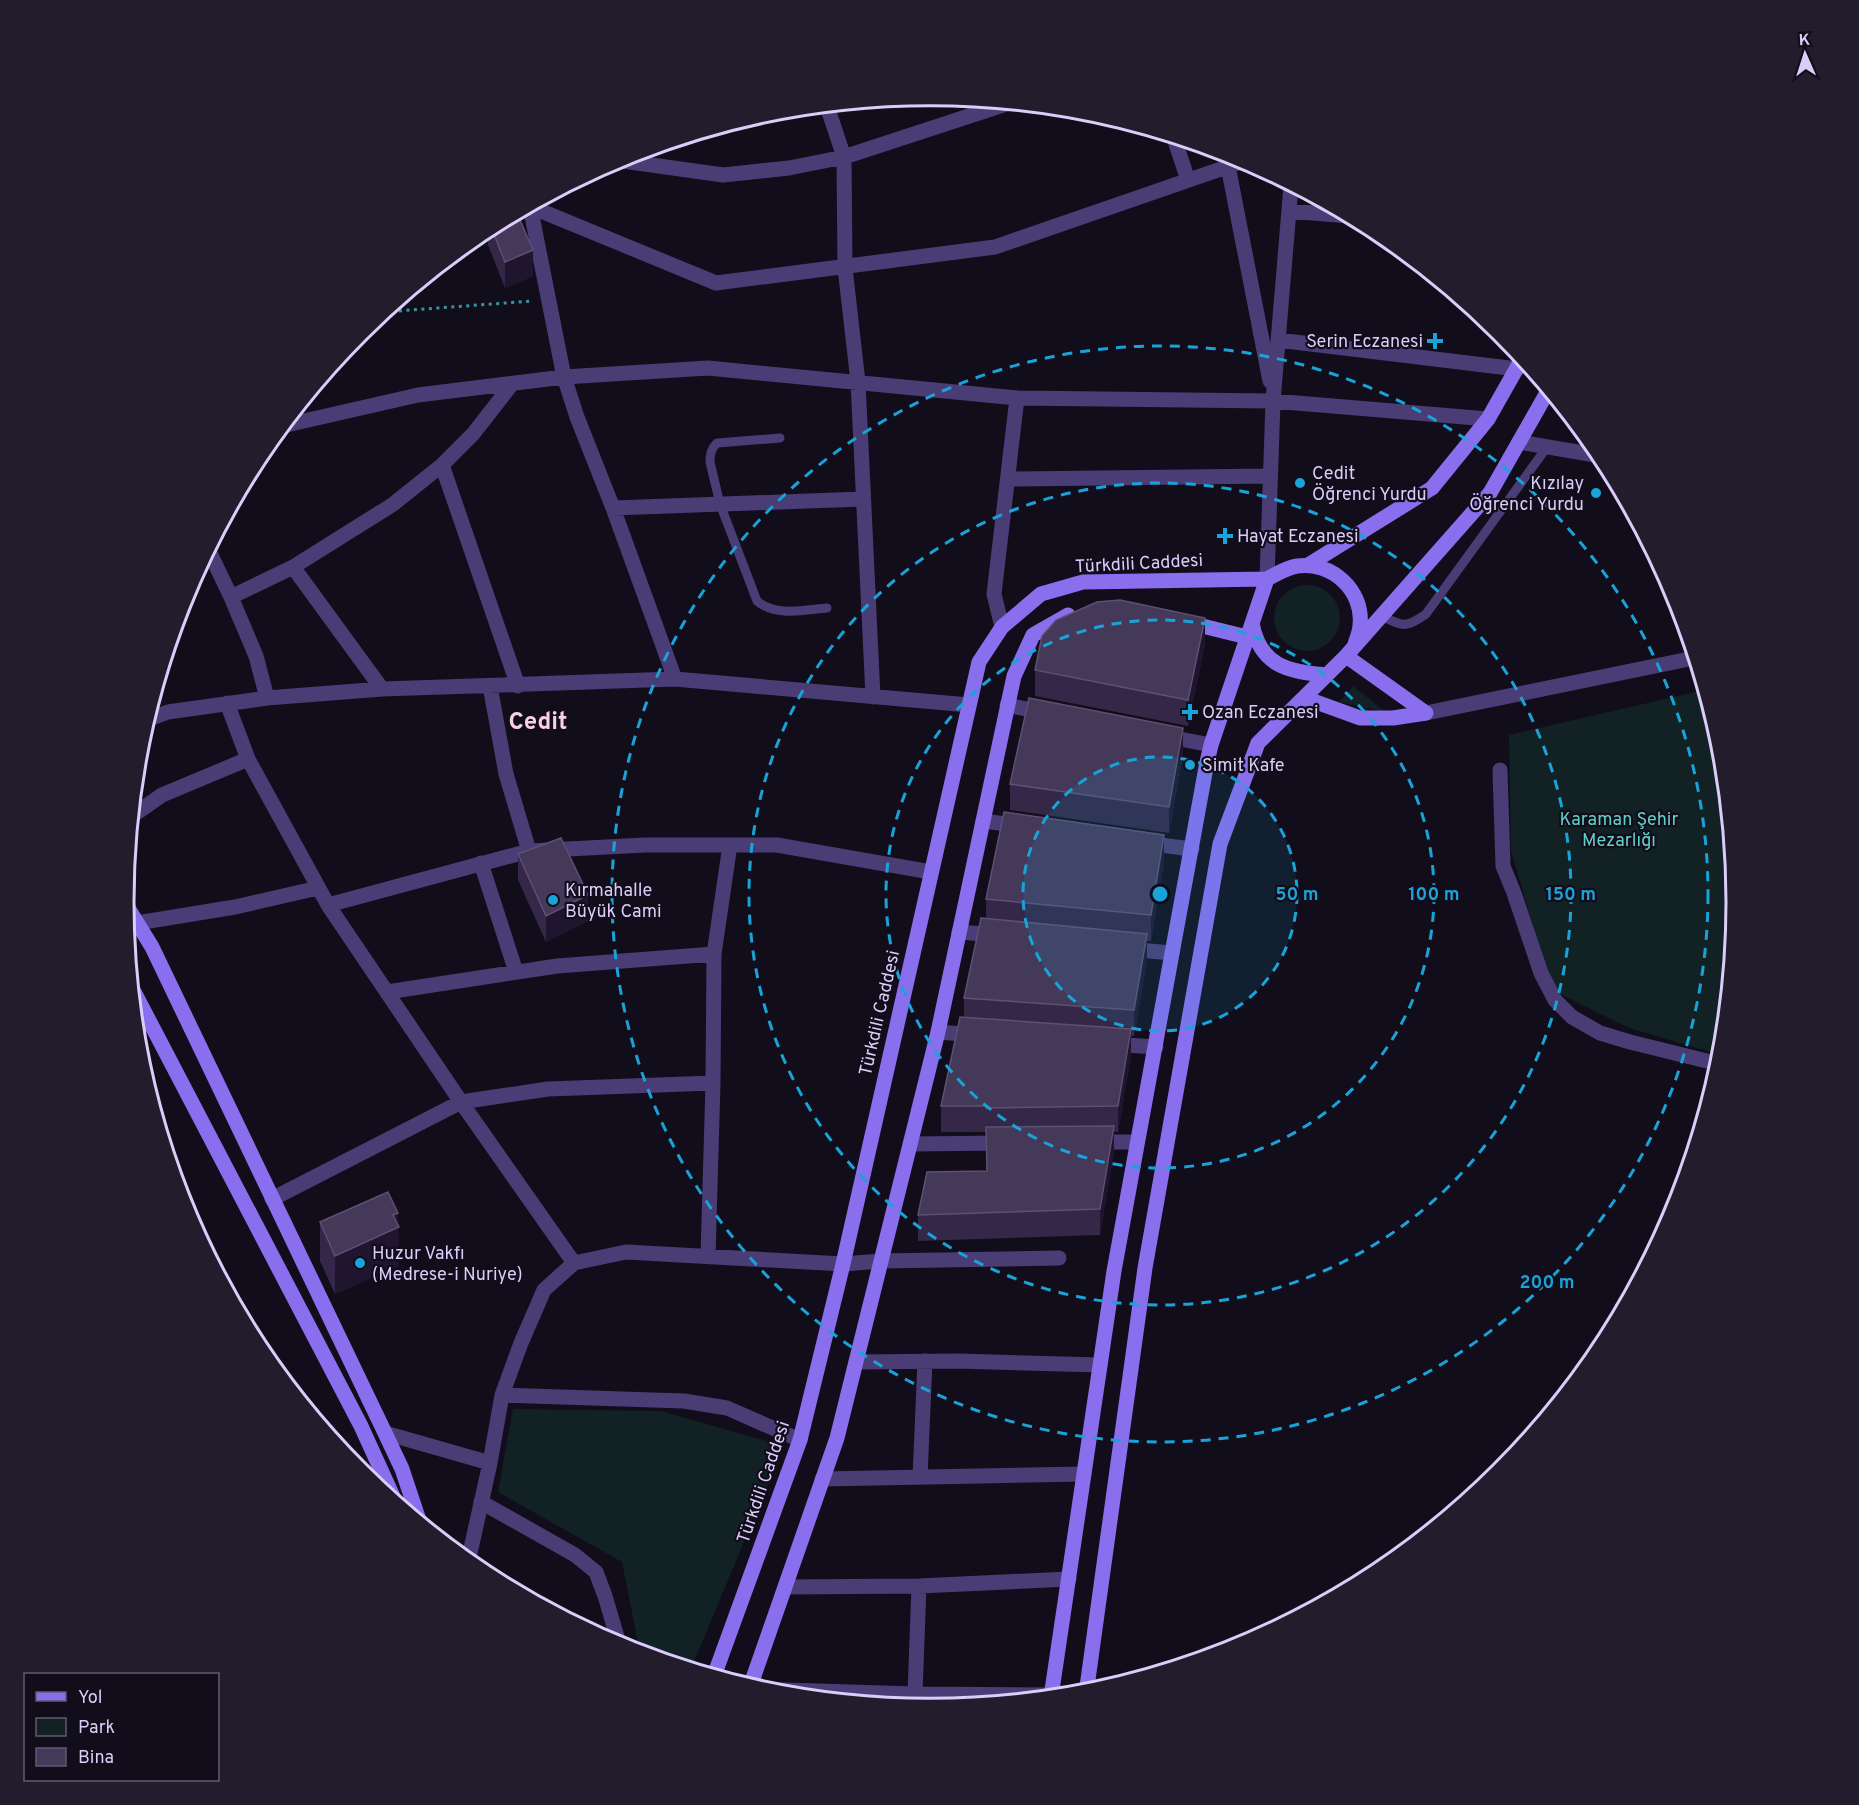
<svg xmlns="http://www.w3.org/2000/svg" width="1859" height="1805" viewBox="0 0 1859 1805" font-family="Overpass,sans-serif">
<rect width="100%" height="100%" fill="#120d1b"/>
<path fill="#112124" d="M1274 618a33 33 0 1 1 66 0a33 33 0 1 1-66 0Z
M1353,686L1386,712L1339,702Z
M1704,690L1721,745L1736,903L1721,1055L1629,1028L1552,990L1511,851L1509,735Z
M513,1409L661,1411L784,1446L691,1669L640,1653L622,1562L498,1492Z"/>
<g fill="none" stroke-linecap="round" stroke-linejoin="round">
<path stroke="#3a94a0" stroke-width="3" stroke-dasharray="3 4.5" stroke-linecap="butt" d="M384,312L532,301"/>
<path stroke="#4a3d75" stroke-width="9" d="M780,438L717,443C711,449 710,454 710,462L720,504L757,601C776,617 804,610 827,608
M1381,616C1403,626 1405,629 1426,614L1547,447"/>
<path stroke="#4a3d75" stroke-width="15" d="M827,106L844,157L845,268L858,382L873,697
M1174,138L1188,180
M616,160L723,175L789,168L844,157L1006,104
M1228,166L1270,381
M529,206L716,283L995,247L1244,161
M530,206L564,377L577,417L613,508L675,679
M1289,211L1349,216
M1278,340L1517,369
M282,426L418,395L564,377L708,368L1017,398L1273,401L1488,419
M1519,442L1601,456
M442,465L518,686
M1008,479L1270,476
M613,508L863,499
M208,549L231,597L256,656L267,698
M293,567L382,689
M1267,579L1273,401L1291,186
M231,597L293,567L392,505L442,465L473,434L512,384
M1002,627L994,594L1017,398
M490,686L506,774L529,851
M227,703L248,759L328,905L461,1102L574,1263
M1007,705L1046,713
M146,720L168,712L267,698L382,689L675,679L969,705
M1164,736L1211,745
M1500,770L1503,866L1514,893L1541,973L1555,1000L1572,1017L1600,1033L1630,1042L1719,1064
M132,816L162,795L248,759
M983,821L1022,826
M1144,843L1192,849
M481,863L516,972
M328,905L529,851L645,845H777L931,872
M137,923L235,907L318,888
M959,932L996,935
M1127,949L1172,953
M387,992L557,966L714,954
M938,1032L976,1035
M1111,1044L1156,1047
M1095,1142H1137
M910,1144L1005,1143
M272,1199L461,1102L548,1089L713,1083
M708,1256L713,1083L714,954L730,845
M856,1362L958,1361L1100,1365
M502,1395L684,1401L727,1408L800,1440
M385,1433L490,1463
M920,1477L925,1361
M822,1479L1084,1474
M468,1562L490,1463L502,1395L521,1343L544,1290L574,1263L626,1252L843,1264L881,1261L1059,1258
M785,1587L919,1586L1069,1579
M757,1689L915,1694L1052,1695
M915,1694L919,1586"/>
<path stroke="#4a3d75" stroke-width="15" d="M1426,713L1694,658
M481,1502L575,1555L596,1572L605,1596L620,1647"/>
<path stroke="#896fee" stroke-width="15" d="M1308,565L1432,488L1488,419L1522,359
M1186,622L1247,637
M1252,623C1260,666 1288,672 1327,675
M1346,656L1426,713
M1305,698L1360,718H1393L1426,713
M123,900L152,947L385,1433L402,1469L420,1523
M131,986L361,1426L396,1503
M714,1676L800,1440L843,1264L979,662L1002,627L1041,594L1083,582L1267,579
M750,1687L837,1438L938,1032L1014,676L1033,635L1068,615
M1086,1694L1145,1268L1220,844L1258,743L1346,656L1490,493L1548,391
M1051,1697L1114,1271L1207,762L1211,745L1267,579C1276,574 1286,568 1297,566C1331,561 1364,590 1360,625C1360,631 1357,638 1355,644"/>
</g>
<path fill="#342747" d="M517,213L533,276L505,288L488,245V229Z
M1205,644L1188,726L1035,696V670Z
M1183,754L1169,833L1010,810V784Z
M518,854L588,921L546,942L518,880Z
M1164,861L1151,941H1147V960L1134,1036H1131V1055L1118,1132H1114V1152L1100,1235L918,1241V1215L987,1171L986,1132H941V1106L964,1018V998L986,918V899Z
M320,1222L398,1225L399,1266L335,1294L320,1261Z"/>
<path fill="#1f152e" d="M533,250V276L505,288V262Z
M1205,618V644L1188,726V700Z
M1183,728V754L1169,833V807Z
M1164,835V861L1151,941V915Z
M588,895V921L546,942V916Z
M1147,934V960L1134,1036V1010Z
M1131,1029V1055L1118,1132V1106Z
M1114,1126V1152L1100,1235V1209Z
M398,1213L399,1266L335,1294V1256L393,1215Z"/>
<path fill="#45395a" stroke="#5d5073" stroke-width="1.5" d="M517,213L533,250L505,262L491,227Z
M1120,600L1205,618L1188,700L1035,670L1042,636L1056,620L1097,602Z
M1029,698L1183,728L1169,807L1010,784Z
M1004,812L1164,835L1151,915L986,899Z
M561,838L588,895L546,916L518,854Z
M981,918L1147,934L1134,1010L964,998Z
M960,1017L1131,1029L1118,1106L986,1108V1106H941Z
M1114,1126L1100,1209L918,1215L927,1172L987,1171L986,1127Z
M388,1192L398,1213L393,1215L399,1227L335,1256L320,1222Z"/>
<circle cx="1160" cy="894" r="137" fill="#19a3d9" fill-opacity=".12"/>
<g fill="none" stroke="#19a3d9" stroke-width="3" stroke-dasharray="10 8">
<circle cx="1160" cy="894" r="137"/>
<circle cx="1160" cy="894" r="274"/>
<circle cx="1160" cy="894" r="411"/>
<circle cx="1160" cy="894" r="548"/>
</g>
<g fill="#19a3d9" stroke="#120d1b" stroke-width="2">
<path d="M1432 332h6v6h6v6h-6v6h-6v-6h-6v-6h6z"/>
<circle cx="1300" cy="483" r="6"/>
<circle cx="1596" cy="493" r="6"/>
<path d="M1222 527h6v6h6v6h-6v6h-6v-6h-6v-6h6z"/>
<path d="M1187 703h6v6h6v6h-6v6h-6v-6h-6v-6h6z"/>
<circle cx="1190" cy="765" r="6"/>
<circle cx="553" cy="900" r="6"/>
<circle cx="360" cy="1263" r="6"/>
</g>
<g text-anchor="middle" stroke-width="4.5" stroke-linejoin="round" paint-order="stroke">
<g font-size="18" fill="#dacdf9" stroke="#120d1b" text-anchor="start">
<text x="1423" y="347" text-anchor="end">Serin Eczanesi</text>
<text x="1312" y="479">Cedit<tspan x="1312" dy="21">Öğrenci Yurdu</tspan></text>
<text x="1584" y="489" text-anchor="end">Kızılay<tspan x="1584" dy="21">Öğrenci Yurdu</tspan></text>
<text x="1237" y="542">Hayat Eczanesi</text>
<text x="1202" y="718">Ozan Eczanesi</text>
<text x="1202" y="771">Simit Kafe</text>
<text x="565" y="896">Kırmahalle<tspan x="565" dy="21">Büyük Cami</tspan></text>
<text x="372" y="1259">Huzur Vakfı<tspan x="372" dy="21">(Medrese-i Nuriye)</tspan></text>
</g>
<g font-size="18" fill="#dacdf9" stroke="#120d1b">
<text transform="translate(1139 563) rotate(-3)" y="6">Türkdili Caddesi</text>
<text transform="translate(879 1013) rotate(-77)" y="6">Türkdili Caddesi</text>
<text transform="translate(763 1482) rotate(-71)" y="6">Türkdili Caddesi</text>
</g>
<g font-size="18" fill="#63d0c8" stroke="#120d1b">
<text x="1619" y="825">Karaman Şehir<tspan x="1619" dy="21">Mezarlığı</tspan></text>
</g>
<g font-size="24" font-weight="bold" fill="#f9cfe2" stroke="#120d1b">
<text x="538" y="729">Cedit</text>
</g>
</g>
<path d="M0 0H1859V1805H0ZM134 902a796 796 0 1 1 1592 0a796 796 0 1 1-1592 0Z" fill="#221c2d" fill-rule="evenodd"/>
<path fill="none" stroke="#dacdf9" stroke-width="3" d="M134 902a796 796 0 1 1 1592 0a796 796 0 1 1-1592 0Z"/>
<circle cx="1160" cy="894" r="9" fill="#19a3d9" stroke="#120d1b" stroke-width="3"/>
<g font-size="18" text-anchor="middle" font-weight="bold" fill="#19a3d9" stroke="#120d1b" stroke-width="4.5" stroke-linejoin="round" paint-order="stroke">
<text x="1297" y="900">50 m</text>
<text x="1434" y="900">100 m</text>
<text x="1571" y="900">150 m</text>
<text x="1547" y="1288">200 m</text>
</g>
<rect x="24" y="1673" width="195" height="108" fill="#120d1b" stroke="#625a74" stroke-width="1.5"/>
<rect x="36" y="1692" width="30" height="9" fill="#896fee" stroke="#625a74" stroke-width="1.5"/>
<text x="78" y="1703" font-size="18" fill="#dacdf9">Yol</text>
<rect x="36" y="1718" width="30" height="18" fill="#112124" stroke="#625a74" stroke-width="1.5"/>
<text x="78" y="1733" font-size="18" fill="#dacdf9">Park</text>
<rect x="36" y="1748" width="30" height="18" fill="#45395a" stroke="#625a74" stroke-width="1.5"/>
<text x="78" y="1763" font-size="18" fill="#dacdf9">Bina</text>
<g transform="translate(1805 54) rotate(357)" stroke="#120d1b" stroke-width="4.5" paint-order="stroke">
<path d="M0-4.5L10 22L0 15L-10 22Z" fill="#dacdf9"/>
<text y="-9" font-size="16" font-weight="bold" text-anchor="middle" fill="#dacdf9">K</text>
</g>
</svg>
